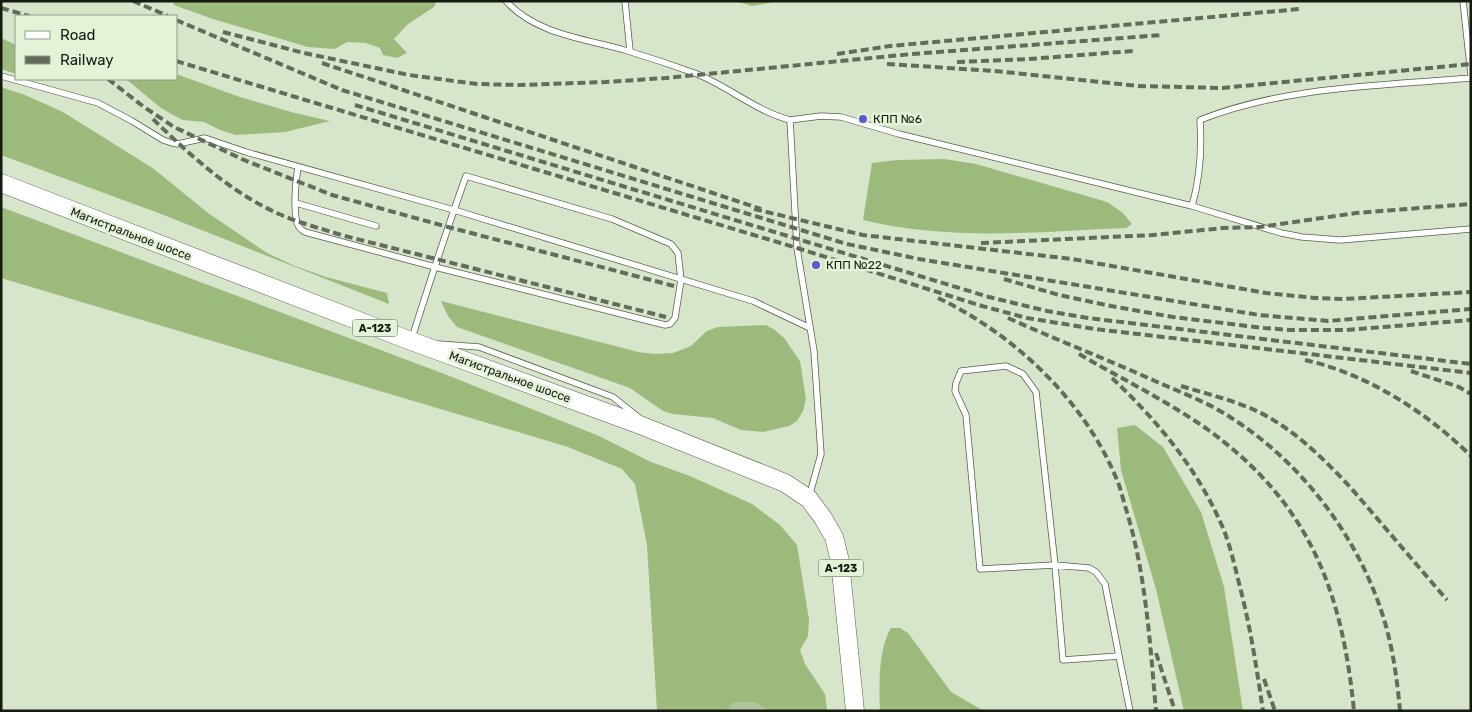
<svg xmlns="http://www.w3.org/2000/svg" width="1472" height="712" viewBox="0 0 1472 712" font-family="Rubik,sans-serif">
<rect width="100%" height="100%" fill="#d7e5ca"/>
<path fill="#b1c59c" d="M734,702H754L770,711H726Z"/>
<path fill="#9dba7d" d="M173,1H436V2L434,7L408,24L394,39L407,53L397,58L383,55L380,48L366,43L347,42L335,49L308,47L213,19L174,5Z
M735,1H772L770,3L752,6Z
M1,38L16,45V74L1,69Z
M176,74L240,97L291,112L330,121L285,132L236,135L220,130L204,122L183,120L173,115L161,108L126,79H176Z
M1,87L25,95L63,112L154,169L208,213L267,253L295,266L326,277L387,293L389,304L161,214L1,155Z
M944,159L976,164L1107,202L1123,213L1132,224L1126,228C1038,232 949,241 863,220L872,163L897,160Z
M1,207L447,375L599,436L651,462L690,476L752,504L780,525L797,545L809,620L808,636L800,650L805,664L825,694L827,711H770L754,702H734L726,711H657L647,545L635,484L622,469L568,447L1,278Z
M441,301L638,352L655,354L673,353L691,346L707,331L718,327L766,325L775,330L784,338L800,361L806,399L803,411L797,421L789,426L763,432L741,430L713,418L673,414L663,411L630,388L457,327L448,316Z
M1135,425L1163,447L1201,512L1224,587L1243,711H1184L1156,589L1121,470L1117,428Z
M891,628H900L908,633L951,692L984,711H880C879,685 878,650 891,628Z"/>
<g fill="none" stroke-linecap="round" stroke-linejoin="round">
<g stroke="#545f49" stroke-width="7">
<path id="lane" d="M506,1C536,35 588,39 628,51C651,58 675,66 697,74C729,87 756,111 790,120
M625,1L630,51
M1463,1L1471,75
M1,76L98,103L132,121L163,140L172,143L178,144L205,138L246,152L454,210L753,301L810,328
M298,168C296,179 292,217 299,227C300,229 302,230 305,232L435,267L665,325L670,324L675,318L681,280L678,253L671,244L612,219L466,176C447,229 429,284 412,338
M296,203L376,226
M1192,206C1200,178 1202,150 1200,120C1286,86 1380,86 1471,78
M439,344L479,347L613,397L638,417
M809,497L821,454L814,351L797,248L790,120L821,116L841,117L899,134L1192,206L1281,233L1302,237L1340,240L1471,229
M1119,656L1105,584L1096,572L1089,568L1055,565L980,569L966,415L955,391L956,383L961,371L1006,366L1023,374L1036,392L1055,565L1063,660L1119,656L1130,711"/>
</g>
<g stroke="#545f49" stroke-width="19">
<path id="primary" d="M1,183L411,341L635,423L785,483L809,499L823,518L834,537L840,561L855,711"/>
</g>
<use href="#lane" stroke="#fff" stroke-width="5.5"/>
<use href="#primary" stroke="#fff" stroke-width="18"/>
<path stroke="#636b5b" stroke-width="4" stroke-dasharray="8 4" stroke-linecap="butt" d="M133,1L168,16
M1,8L29,16
M176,20L342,90L847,244L919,259L1259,315L1328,321L1471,309
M223,32L304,53L409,75L477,84L520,85L605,82L666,78L912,54L1162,35
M837,54L890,46L1300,9
M176,61L797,248L982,306L1027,318L1095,329L1471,373
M957,62L1029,59L1133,51
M322,63L761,209
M887,64L995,71L1138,86L1222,88L1471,64
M108,79L144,107L174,127L244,160L332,195L448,227L674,286
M355,105L989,297L1047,311L1088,318L1471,364
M153,119C191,156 230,192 279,214C299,223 320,228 341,235L666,317
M754,209L863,235L1072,259L1266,293L1315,298L1343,299L1471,292
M981,243L1153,235L1223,228L1260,227L1356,213L1471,204
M1004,279L1059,295L1111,306L1173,317L1264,328L1291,330H1346L1471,320
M938,298C1014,334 1085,401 1117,480C1121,489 1123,500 1126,509C1146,574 1150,643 1156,711
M1008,318C1057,340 1106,359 1155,381C1180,392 1207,402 1230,417C1300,461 1355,533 1381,610C1392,642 1397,677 1400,711
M1079,354C1122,379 1167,401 1207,429C1309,503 1342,589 1354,711
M1305,360C1367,374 1425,411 1471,456
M1411,371L1459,387L1471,394
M1112,378C1158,421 1201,473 1225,533C1232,552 1236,572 1241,591C1251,631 1257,670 1263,711
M1181,386C1204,393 1228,399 1250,408C1290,425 1322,457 1351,488L1447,600
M1156,653L1175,711
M1264,679L1275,711"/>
</g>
<g fill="#5a58d0" stroke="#e4f2d7" stroke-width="2">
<circle cx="863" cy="119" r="5"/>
<circle cx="816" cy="265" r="5"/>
</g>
<g text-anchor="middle" stroke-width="5" stroke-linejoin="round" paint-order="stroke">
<g fill="#e4f2d7" stroke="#535a4c" stroke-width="1">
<rect x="352.5" y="319.5" width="45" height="17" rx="4"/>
<rect x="818.5" y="559.5" width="45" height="17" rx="4"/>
</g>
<g font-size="11" font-weight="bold" fill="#151910">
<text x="375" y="332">А-123</text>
<text x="841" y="572">А-123</text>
</g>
<g font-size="12" fill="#151910" stroke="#e4f2d7" text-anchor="start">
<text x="873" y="123">КПП №6</text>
<text x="826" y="269">КПП №22</text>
</g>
<g font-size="12" fill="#151910" stroke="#e4f2d7">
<text transform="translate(131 234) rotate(21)" y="4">Магистральное шоссе</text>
<text transform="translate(510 377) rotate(20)" y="4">Магистральное шоссе</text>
</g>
</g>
<rect width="1472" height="712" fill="none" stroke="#151910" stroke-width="5"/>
<rect x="15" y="15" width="162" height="65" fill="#e4f2d7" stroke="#919b87"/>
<rect x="25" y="31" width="25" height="8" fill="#ffffff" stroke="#919b87"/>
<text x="60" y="40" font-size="15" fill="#151910">Road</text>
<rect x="25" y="56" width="25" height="8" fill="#636b5b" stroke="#919b87"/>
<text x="60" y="65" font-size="15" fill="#151910">Railway</text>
</svg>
